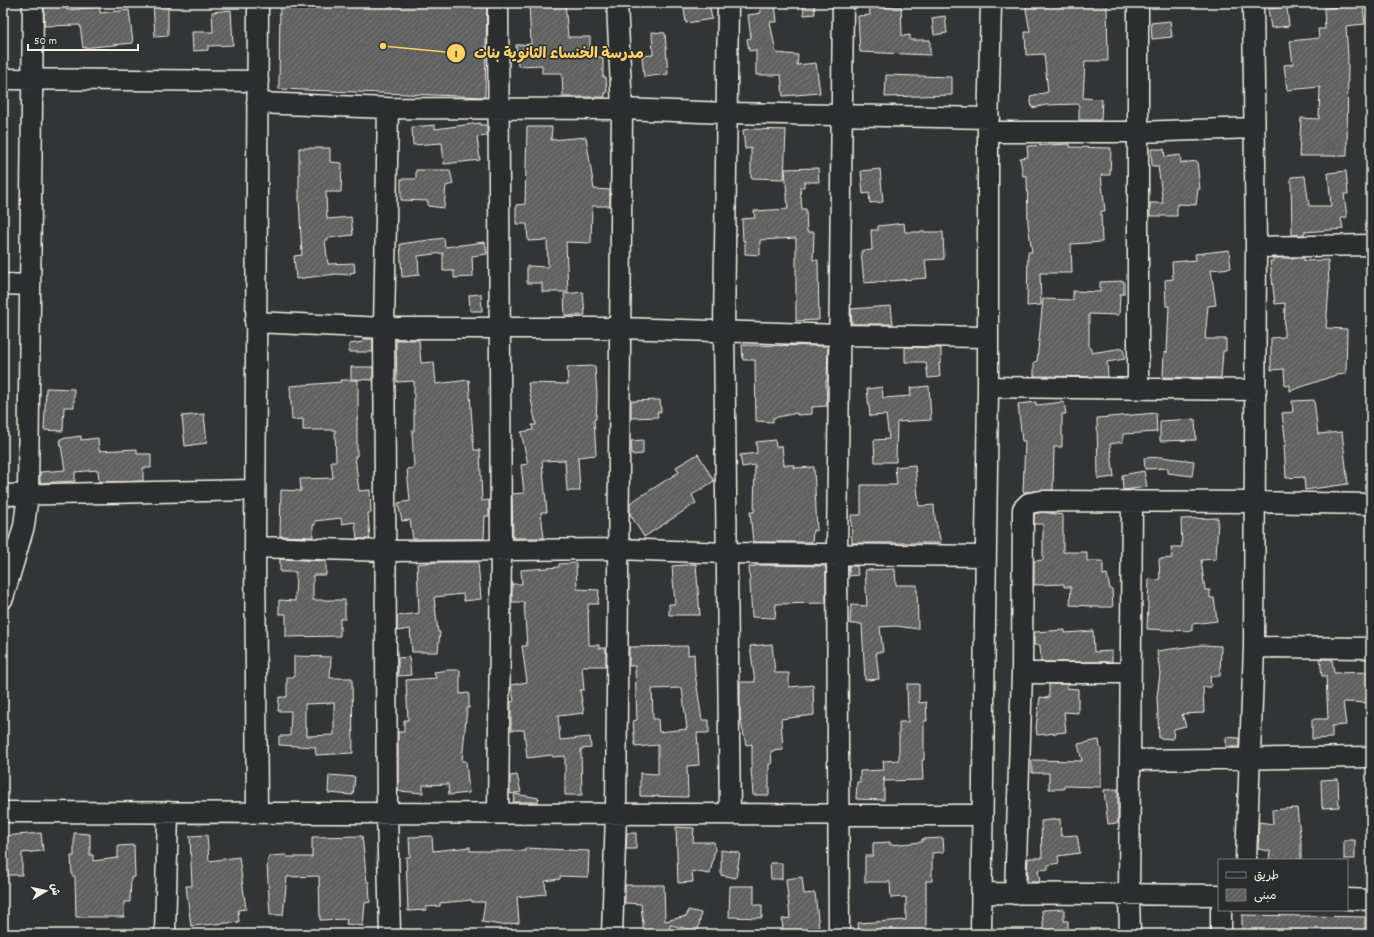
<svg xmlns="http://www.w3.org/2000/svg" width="1374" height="937" viewBox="0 0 1374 937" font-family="Dekko,'Playpen Sans Arabic',sans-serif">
<defs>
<pattern id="building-hatch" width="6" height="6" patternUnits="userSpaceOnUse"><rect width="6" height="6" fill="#5f605f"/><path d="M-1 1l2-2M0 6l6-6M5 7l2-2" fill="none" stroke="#777776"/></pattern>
</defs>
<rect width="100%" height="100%" fill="#323535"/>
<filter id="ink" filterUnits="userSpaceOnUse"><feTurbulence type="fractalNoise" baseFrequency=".025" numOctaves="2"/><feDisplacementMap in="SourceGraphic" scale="8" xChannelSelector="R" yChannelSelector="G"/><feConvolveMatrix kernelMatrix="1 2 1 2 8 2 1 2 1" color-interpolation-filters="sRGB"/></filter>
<g filter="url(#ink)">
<path fill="url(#building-hatch)" stroke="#f4f1e8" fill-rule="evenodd" d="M44,3H67V10L100,7V13L129,10L133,43L83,48L80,25L44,26Z
M153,3H168V36L155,37Z
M280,3H487L485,97L279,89Z
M529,3H565L568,37H590V55H593V57H603V77H606L607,93H605V97H563L562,73H542V65L518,66L516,45L531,44Z
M683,3H709L712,19L686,23Z
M775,3L777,22H770L776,53L798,55L797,65L816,63L820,93L783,96L781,75H756V50L749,51L747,39L751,38L748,15L761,13L760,5Z
M803,3H814L815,14L804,15Z
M869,3H883L884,7L901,6L902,36L910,35V40H930V55L860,52L858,16L870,15Z
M1025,3H1075V4L1107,3L1108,61H1085L1083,98L1102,99L1101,120H1079V104L1046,105L1032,108L1030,96L1048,92L1044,54L1026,55L1025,32H1030Z
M1363,6L1365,24L1346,26L1348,57L1347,156H1299L1301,118L1319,119L1320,87L1287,90L1284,65L1293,64L1290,41L1319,38L1318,29H1325L1324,8Z
M1287,7L1289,26L1271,28L1268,9Z
M231,10L233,45L208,46V50L193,51L192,32H213L212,12Z
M945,16L947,33L934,35L932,18Z
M1170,21L1172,37L1152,39L1151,23Z
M652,32L665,33L668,74L644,77L642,56L653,55Z
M886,75L952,77V95L885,97Z
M480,123V125H487V136L477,137L480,160L444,164L442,143L413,145L412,127L435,125V129Z
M527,127H552L551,140L586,137L594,189L610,190V206H592L591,243L566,242L568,292H542V283H527V266L548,267L547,240L528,241L527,224H516V205L525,204Z
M751,129L786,130L784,179L751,178V148L745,149L743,130Z
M1070,144V147L1111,148L1110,175H1101L1105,211H1101L1102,242L1071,244L1072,273H1040L1041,305L1027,306L1028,252H1032L1028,224L1027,176H1023L1020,158L1028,157L1027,146Z
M299,148H330V162L342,163L341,192H326L327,219L351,217L353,235L328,238V240H325L328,264L354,263L355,272L350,273L351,275L336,274L296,279L294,256L302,255L299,199Z
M1151,149H1164L1165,157L1180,155L1181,163L1197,161L1200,189H1198L1196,205L1177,204V216H1150V203H1163L1158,166H1152Z
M818,168L819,182H804V187H800L802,209H806L807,232H814L813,260H818L819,320L796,321V238L760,240V255L745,254V241H743L742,219L755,218L754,211L788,209L785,169Z
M880,169L883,202L870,203L869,193L863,194L861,171Z
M416,170H450L453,184L446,186L444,208L428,206V201L401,200V179H416Z
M1346,171L1348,194H1344L1347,217L1341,218L1343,229L1304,232V235H1292L1291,177L1305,176L1309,206H1331L1328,173Z
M904,223L905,232H943L944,259L925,260L927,278L864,283L861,251L872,250L871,230H878V226Z
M444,238L445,247L485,242L487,254L472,256L473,277L454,278V271H443V253L418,256L419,275L402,277L400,244Z
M1229,250L1231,268L1211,270L1216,305L1208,306L1205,339H1226V351H1223L1221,378L1163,377L1164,352L1167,353L1169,306H1166L1165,280L1173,279L1172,262L1196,260L1195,254Z
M1273,258H1304V261L1328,260L1329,287L1326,328L1347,329L1346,374L1336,375L1290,391V385L1285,386L1284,369L1271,370V338L1284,337L1285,303L1275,304L1270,261H1273Z
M1124,281V294H1120L1119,315L1089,314V348H1091V353L1123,348L1125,359L1107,362L1108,377L1034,376V362L1037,361L1043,299L1073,300V291L1100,292V282Z
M583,292L585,315L565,316L564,294Z
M481,294L482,311H470L469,295Z
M891,306L893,324H852L851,309Z
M363,339H373V352H349V344L363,342Z
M396,340H419L421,363L434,362L436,384L469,380L474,450H480L482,501L489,500V516H485L484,539H413L410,520L402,521L398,503L410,501L407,469L414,468L412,431H414V381L397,382Z
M742,345L828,346L827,381H826L827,406L812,407V414L797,415V413L773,418V422L756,421L755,360H743Z
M905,347L941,348V363H939L940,377L928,378L926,362H905Z
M595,366L597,395L596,419H594L596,455L578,457L580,491H567L565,460L542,461L547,512H541L544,538H513L512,494L524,493L521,465L528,464L521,432L533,430L532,425H536L528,383L568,384L567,367Z
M351,367H373V380L351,379Z
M340,380H358V418H357V456H355L359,491L370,490L371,513H368L370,539H357L355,522L342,524L341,518L315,521V525H313V537L280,536L281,490L301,491L300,479L333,478L331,461H336L335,430H303V419L292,420L290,386L341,382Z
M929,386L931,420L897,422L896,462H875L874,440L889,439L886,415L870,416L867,389L882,387L883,398L911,396L910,388Z
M46,388L74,389V407H64L63,431L44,430Z
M660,400L661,412H657L658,417L631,418V401Z
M1314,400L1318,434L1342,432L1348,484L1305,490L1304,477L1286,478L1284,445H1286L1282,413L1293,412L1292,401Z
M1036,402V405L1064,402L1066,414H1062V447H1054L1053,490L1023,492L1025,441H1022L1018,404Z
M1156,413L1157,432L1123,434V442L1110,444L1114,477L1098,479L1097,418Z
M204,414L207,443L185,446L182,416Z
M1195,419L1196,440L1160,441V421Z
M81,436V440L98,438L99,451L137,449V454H151V468H143V481L99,482L98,470L75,472V481L40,483V472L65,470L60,439Z
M643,440V454L632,455L631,441Z
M775,440L776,447L782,446L784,465H795L794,468L814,467L817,531L813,530L812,542H753L750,512H754L755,465L742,467L740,455L757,453L756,442Z
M698,454L714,481L692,495L696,503L644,537L630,514V503L679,472L676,467Z
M1161,457L1194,461L1192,476L1168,473V468L1145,469L1144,458Z
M915,465L919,506L934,505L935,518L941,543H852L851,515H861V485H897L895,467Z
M1144,471L1147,487L1123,490L1122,475Z
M1042,512L1063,515V552H1087V561H1103V575L1107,574L1110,589H1112L1113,607H1091V606L1070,605L1071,587H1064V584L1034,585V561L1043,560V524H1034V514Z
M1218,518L1216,559L1201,560L1205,590H1210V598H1214L1217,621L1192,624V631L1147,629L1149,579L1160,580L1159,559L1172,558L1171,547H1182L1181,519Z
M280,559L326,561V575H313V600H345V619H340V636L286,637V614H279V600L295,601L296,572H280Z
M436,562H478L481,599L464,601L463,594L434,597L438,632H440L438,652H412L410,629L397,631V616L419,613L417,564Z
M576,563L577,589L599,590L598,604H588L589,645H599V648H606V666H582L584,690H580L584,713L558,716L560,740L590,737L591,748L581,749L582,795H565V756L553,757L552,755L527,758L524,730H511V702L514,701L511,685L527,682L522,646H527L524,602H512V584H522L521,570L559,567V564Z
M696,564L700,615H669V604H675L672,566Z
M756,565L826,566V603L776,604L775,618L752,617L749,567L756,566Z
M849,566H857L858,575L849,576Z
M895,569L896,585H917L918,629L896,626L880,627L883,652H876L879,679L865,680L862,624H850L851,605L867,606L865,570Z
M1065,630V633L1093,631L1094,652L1112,651V662H1041L1040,645H1034V632Z
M772,644L775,673H789V687L813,685L814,715L781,719L783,750L771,751L772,764H769V795H753L751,769H752V744L746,745L740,717V682H755L750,646Z
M1201,645L1221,646L1220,676H1210L1211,687H1203L1204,713L1182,714L1186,726L1174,729L1173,739L1159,738L1157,697L1160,674L1157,651Z
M688,646V655L694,654L695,674L702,720H709V733H697L699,765L687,766L688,797L640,796V773L658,774V745L635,747L633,721L637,720L635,666H629V647ZM682,688L687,729L659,732L658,719H653L652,689Z
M294,656L331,657L330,678H352L353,753L316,755L315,747L279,745V736H290L291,711H278L279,697H287V677H294ZM334,703V735L307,736V728H305V704Z
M409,657L411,675L398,676V658Z
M1320,659H1332L1334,673L1371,672V703L1343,702L1346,725L1332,726V738L1312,739V719H1328L1326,676H1322Z
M448,670H460V694L469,693V708H467L462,761H466L469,793L449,795L448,784L423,785V793L398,791V732H404V720H408L406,680L436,678L434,672Z
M907,684H919V703L926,702L927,721H924V760H922L923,780L884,781V777V800L856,799L857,782H860V771L884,770L883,761L899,760V722H908Z
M1049,684H1067V688L1078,689V713L1064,712L1066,732L1037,735L1036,727L1040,697L1049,698Z
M1226,737L1239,738V747H1226Z
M1099,740L1100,748H1101V787L1064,786V789H1049V773H1032V760L1082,761L1078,744Z
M329,775L355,777L353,795L328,793Z
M517,775L521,792L510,794V776Z
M1338,779L1339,807L1322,808L1321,780Z
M1118,789V823L1108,824L1104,790Z
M515,794L539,798L538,802H513Z
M1297,808L1301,842V859L1269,860L1270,851L1258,849L1259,822L1273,824L1272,810Z
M1060,819L1061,836L1077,835L1080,853L1058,856L1059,863L1048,865V869L1038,870L1040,882H1027L1028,858H1042L1041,821Z
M676,827L694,828L693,842H714L715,849L710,874L692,871L693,882L678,883Z
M41,833L43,851L22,853V875H3V836Z
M74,833L90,834V855H93V861L118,858V846L134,845L135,877L131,878L130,902H124V917H76L75,876H72L71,856H74Z
M627,833H636V849H626Z
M207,835L209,861L239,857L246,909L238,910L239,922L191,926L186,886H192L190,836Z
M362,836L367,882H369L370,902L365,903L363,926L346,924L347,919L320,920L319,876L287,877L283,915H270L267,864L269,856L286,855L287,857H312V837Z
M432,836L433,851L470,847V851H525V848L589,851L588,877L560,876V879L545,881L546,894L517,897L519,923L501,925L482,922L485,902H472V900L440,903V906L426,907L427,910L408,911L406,857H410L409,837Z
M943,838L944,852L932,853V881H926V934H859L858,923L906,920V897L891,898L890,882H865V856H873V843L890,842V845L922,842V839Z
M1344,840H1355V859H1344Z
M721,850L740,853L736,878L721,875Z
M770,863H782V879H771Z
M802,877L804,894L815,893L819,928L783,932L782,919L790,918L786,879Z
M625,885H664L665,921L687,916L688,910L701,913L698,931L670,925V934H644L641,904L625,903Z
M730,886H754V905H762V918L729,917Z
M1064,909V921H1068V933L1044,934L1042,910Z
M1242,915L1365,917V934H1242Z"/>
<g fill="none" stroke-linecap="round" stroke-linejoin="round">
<g stroke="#f4f1e8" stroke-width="23">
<path id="minor" d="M498,3L501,550L498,813
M728,3L724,332L730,814
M3,79L258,81
M257,103L388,108L622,109L727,113L989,118
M388,108L384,328L387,813L390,934
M988,132H1137L1254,128
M1256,247L1371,245
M3,284L30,285
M255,322L384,328H620L839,335L988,337
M988,387L1256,390
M1138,388V3
M3,495L255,490
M255,547L386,551L617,549L727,553L985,556
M3,598L24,526L28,494L33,3
M1254,647L1371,648
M1022,673H1130
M1131,760L1371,757
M3,812L982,815
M257,812L255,547L258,3
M1246,860L1254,647L1256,247L1253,3
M982,893L1219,895
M1015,894L1022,673L1023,509L1029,503L1041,501L1255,502L1371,504
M1347,899L1371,900
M1221,910V934
M165,934L168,812
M612,934L616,814L622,109L617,3
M839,934L837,553L843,3
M981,934L988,387V132L991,3
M1130,934L1129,895L1132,501"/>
</g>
<use href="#minor" stroke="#2a2d2e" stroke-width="20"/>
</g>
</g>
<path fill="none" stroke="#ffd166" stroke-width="1.5" d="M383 46L456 53"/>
<g fill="#ffd166" stroke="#2a2d2e" stroke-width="1.5">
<circle cx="383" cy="46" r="4"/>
<circle cx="456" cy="53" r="10"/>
</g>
<g font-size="12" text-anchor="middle" font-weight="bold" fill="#111">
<text x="456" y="57">1</text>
</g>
<g font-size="15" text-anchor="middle" font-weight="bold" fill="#ffd166" stroke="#2a2d2e" stroke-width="3" stroke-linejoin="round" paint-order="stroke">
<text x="559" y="58">مدرسة الخنساء الثانوية بنات</text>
</g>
<rect width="1374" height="937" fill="none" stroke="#2a2d2e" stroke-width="16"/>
<rect x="8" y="8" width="1358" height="921" fill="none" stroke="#f4f1e8" stroke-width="1.5" filter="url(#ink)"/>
<rect x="1218" y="859" width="130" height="52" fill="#2a2d2e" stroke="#7b7b78"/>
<rect x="1226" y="872" width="20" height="6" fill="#2a2d2e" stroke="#7b7b78"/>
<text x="1254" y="879" font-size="12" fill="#f4f1e8">طريق</text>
<rect x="1226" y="889" width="20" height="12" fill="url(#building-hatch)" stroke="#7b7b78"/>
<text x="1254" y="899" font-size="12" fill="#f4f1e8">مبنى</text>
<g transform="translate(46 891) rotate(81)" stroke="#2a2d2e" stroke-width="3" paint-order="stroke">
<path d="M0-3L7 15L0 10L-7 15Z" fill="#f4f1e8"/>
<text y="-6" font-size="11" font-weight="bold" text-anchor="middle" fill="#f4f1e8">ش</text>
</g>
<path d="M28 44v6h110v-6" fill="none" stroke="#f4f1e8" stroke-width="2"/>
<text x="34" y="44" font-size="12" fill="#f4f1e8" stroke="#2a2d2e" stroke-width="3" paint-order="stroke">50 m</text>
</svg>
